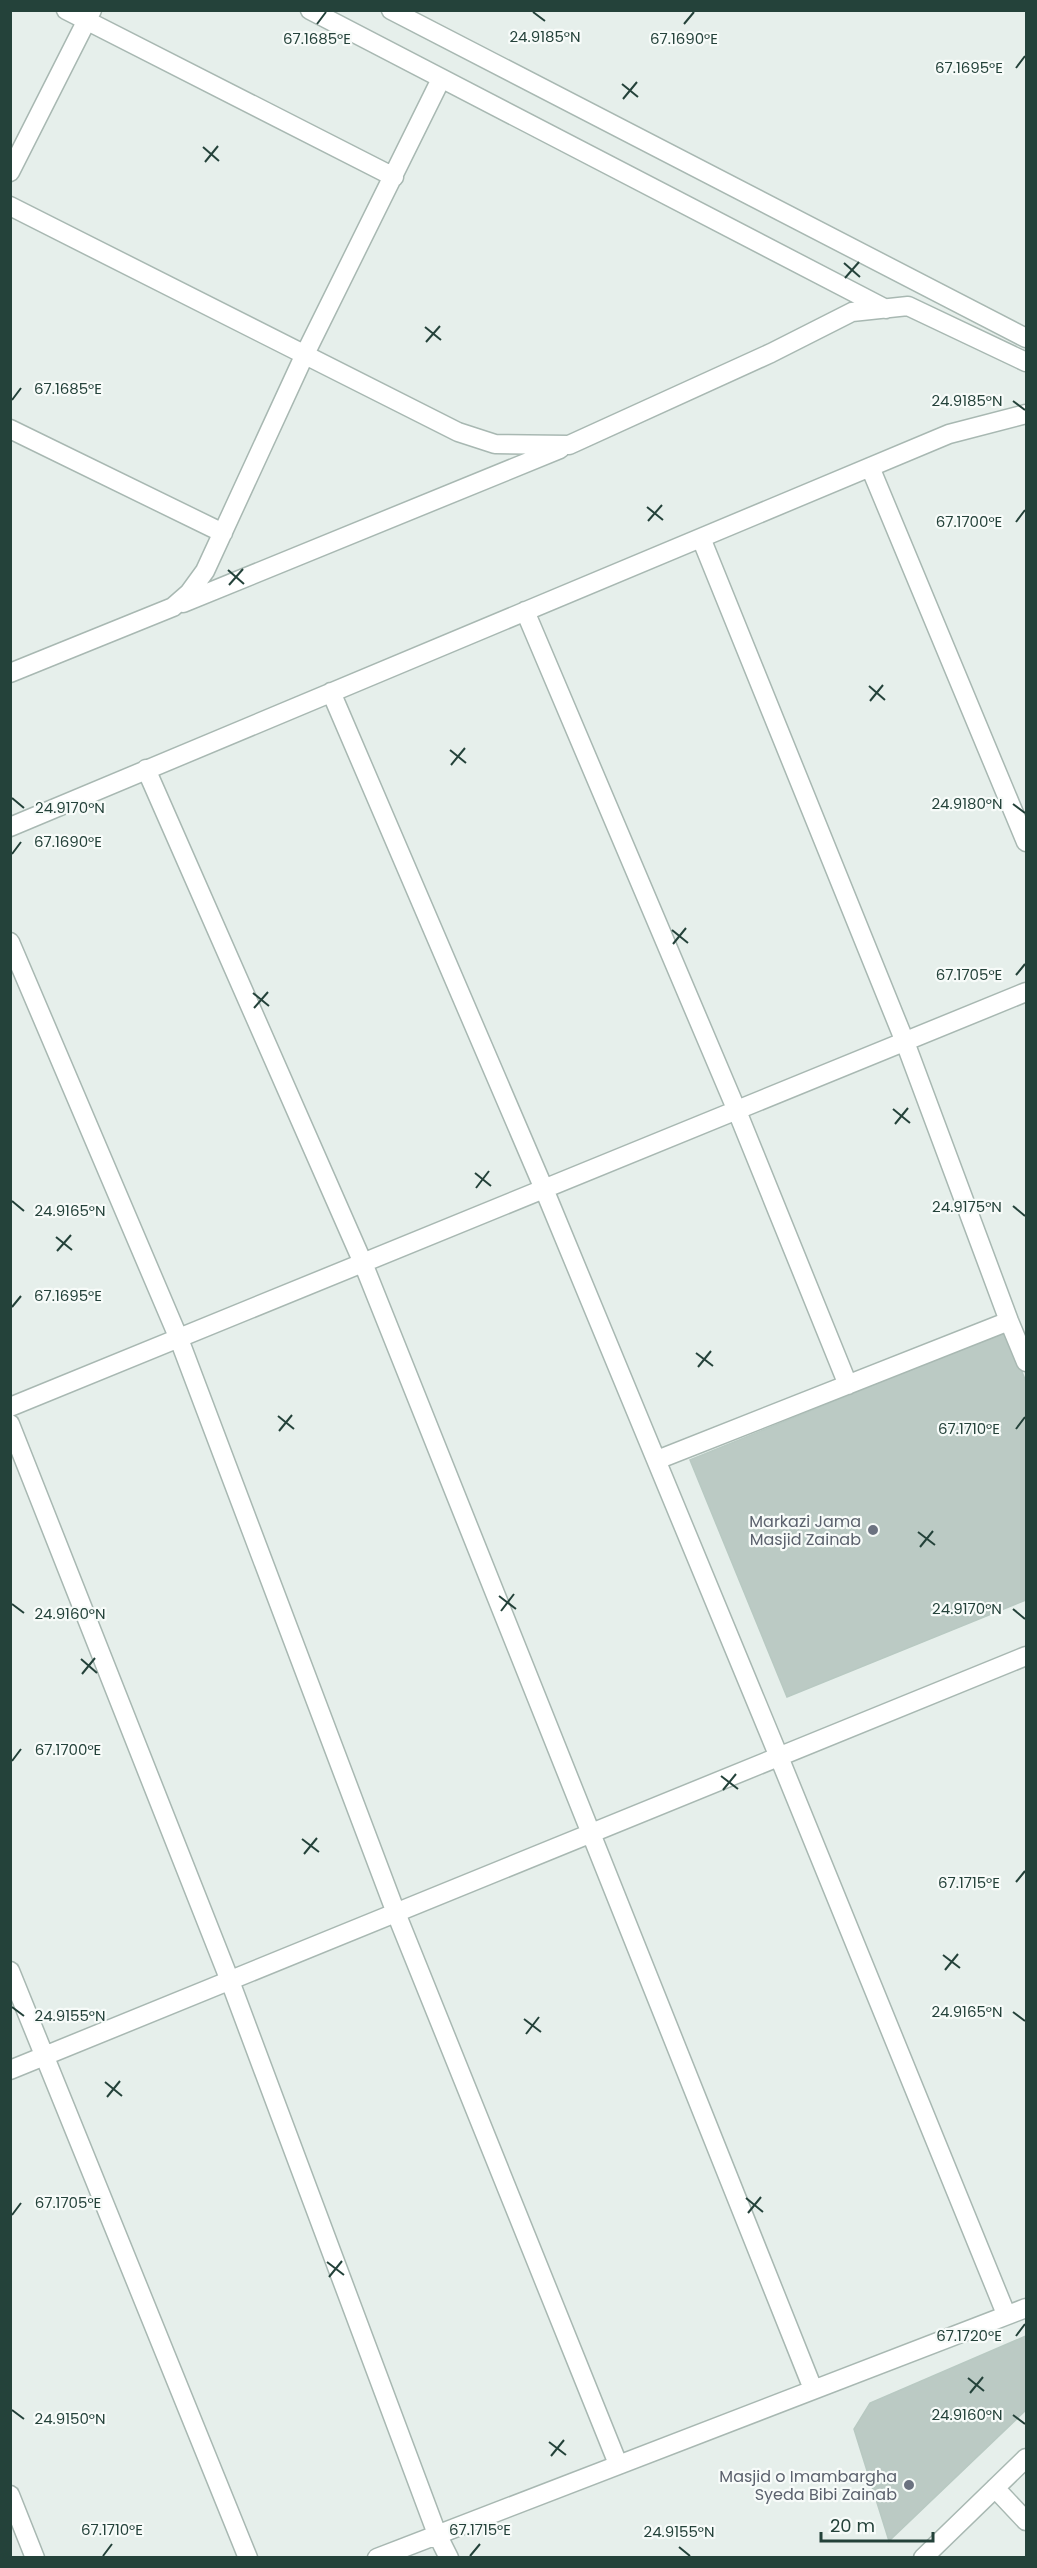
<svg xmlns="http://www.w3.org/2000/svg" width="1037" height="2568" viewBox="0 0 1037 2568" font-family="Poppins,sans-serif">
<rect width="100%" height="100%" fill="#e6efeb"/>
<path fill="#bbcac4" stroke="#b8c9c2" stroke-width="1.5" d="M1006,1331L1026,1382V1600L787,1697L690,1460Z
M1026,2336V2410L889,2541L854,2429L870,2403Z"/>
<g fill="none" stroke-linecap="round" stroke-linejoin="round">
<g stroke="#a8b8b2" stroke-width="21">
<path id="minor" d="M66,10L394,177
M310,10L886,309
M391,10L1026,338
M10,172L92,10
M10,206L458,432L495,444L569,445L771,353L852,312L908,306L1026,362
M10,429L223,533
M870,467L1026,842
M701,538L905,1042L1009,1321L1026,1362
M183,603L560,449
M525,611L737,1111L848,1385
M10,673L173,607L189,593L205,571L305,354L441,79
M331,692L544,1189L779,1757L1006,2314
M146,769L363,1263L813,2389
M10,827L949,434L1026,414
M10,942L179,1339L396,1913L618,2464
M10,1407L1026,992
M10,1424L230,1981L437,2534L449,2558
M657,1460L1009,1321
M10,1971L248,2558
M10,2070L1026,1656
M995,2488L1026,2521
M10,2495L35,2558
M377,2558L1026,2308
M923,2558L1026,2458"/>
</g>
<use href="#minor" stroke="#fff" stroke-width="18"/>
</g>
<path fill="none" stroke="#24423a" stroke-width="2" d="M533,12L545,21M317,24L326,12M684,24L694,12M1016,68L1025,56M622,84L638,97M623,99L637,82M203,147L219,161M205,162L218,146M844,263L860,277M845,278L859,262M425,327L441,340M426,342L440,326M12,400L21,388M1013,401L1025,410M647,507L663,520M648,521L662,505M1016,522L1025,510M228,570L244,584M229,585L243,569M869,686L885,700M870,701L883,685M450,750L466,763M451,765L465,748M12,798L24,808M1013,804L1025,813M12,854L21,842M672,930L688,943M673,944L686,928M1016,975L1025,964M253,993L269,1006M254,1008L268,992M893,1109L910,1123M895,1124L908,1108M475,1173L491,1186M476,1188L489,1171M12,1201L24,1211M1013,1206L1025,1216M56,1237L72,1250M57,1251L71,1235M12,1307L21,1296M696,1353L713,1366M698,1367L711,1351M278,1416L294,1429M1016,1429L1025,1417M279,1431L292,1415M918,1532L935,1545M920,1547L933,1531M499,1596L516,1609M12,1604L24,1613M1013,1609L1025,1619M501,1611L514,1594M81,1659L97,1673M82,1674L95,1658M12,1761L21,1749M721,1776L738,1789M723,1790L736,1774M302,1839L319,1852M304,1854L317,1838M1016,1882L1025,1871M943,1955L960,1968M945,1970L958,1954M12,2007L24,2016M1013,2012L1025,2021M524,2019L541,2032M526,2034L539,2017M105,2082L122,2096M107,2097L120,2081M746,2198L763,2212M748,2213L761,2197M12,2215L21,2203M327,2262L344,2275M329,2277L342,2261M1016,2336L1025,2324M968,2378L984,2391M970,2393L983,2377M12,2410L24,2419M1013,2415L1025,2424M549,2442L566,2455M551,2456L564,2440M679,2547L690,2556M103,2556L112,2544M470,2556L480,2544"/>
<g fill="#6b7280" stroke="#f7fbf9" stroke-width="2">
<circle cx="873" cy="1530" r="6"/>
<circle cx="909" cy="2485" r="6"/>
</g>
<g text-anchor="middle" stroke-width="4.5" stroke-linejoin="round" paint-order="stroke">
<g font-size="16" fill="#5b616d" stroke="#f7fbf9" text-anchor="end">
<text x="861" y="1527">Markazi Jama<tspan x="861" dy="18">Masjid Zainab</tspan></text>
<text x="897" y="2482">Masjid o Imambargha<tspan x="897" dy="18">Syeda Bibi Zainab</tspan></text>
</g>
</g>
<g font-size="15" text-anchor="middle" fill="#24423a" stroke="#f7fbf9" stroke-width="4.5" stroke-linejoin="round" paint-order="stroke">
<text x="545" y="42">24.9185°N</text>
<text x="317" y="44">67.1685°E</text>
<text x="684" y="44">67.1690°E</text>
<text x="969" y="73">67.1695°E</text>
<text x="68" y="394">67.1685°E</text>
<text x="967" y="406">24.9185°N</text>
<text x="969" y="527">67.1700°E</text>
<text x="967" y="809">24.9180°N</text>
<text x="70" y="813">24.9170°N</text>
<text x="68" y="847">67.1690°E</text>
<text x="969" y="980">67.1705°E</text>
<text x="967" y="1212">24.9175°N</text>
<text x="70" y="1216">24.9165°N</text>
<text x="68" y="1301">67.1695°E</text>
<text x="969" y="1434">67.1710°E</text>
<text x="967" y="1614">24.9170°N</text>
<text x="70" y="1619">24.9160°N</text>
<text x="68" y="1755">67.1700°E</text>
<text x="969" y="1888">67.1715°E</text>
<text x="967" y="2017">24.9165°N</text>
<text x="70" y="2021">24.9155°N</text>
<text x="68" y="2208">67.1705°E</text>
<text x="969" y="2341">67.1720°E</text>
<text x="967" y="2420">24.9160°N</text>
<text x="70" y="2424">24.9150°N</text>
<text x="112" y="2535">67.1710°E</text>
<text x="480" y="2535">67.1715°E</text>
<text x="679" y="2537">24.9155°N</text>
</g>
<rect width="1037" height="2568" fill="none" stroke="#24423a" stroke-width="24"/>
<path d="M821 2532v9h112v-9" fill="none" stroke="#24423a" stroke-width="3"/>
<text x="830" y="2532" font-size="18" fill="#24423a" stroke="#f7fbf9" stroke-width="4.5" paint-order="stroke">20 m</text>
</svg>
